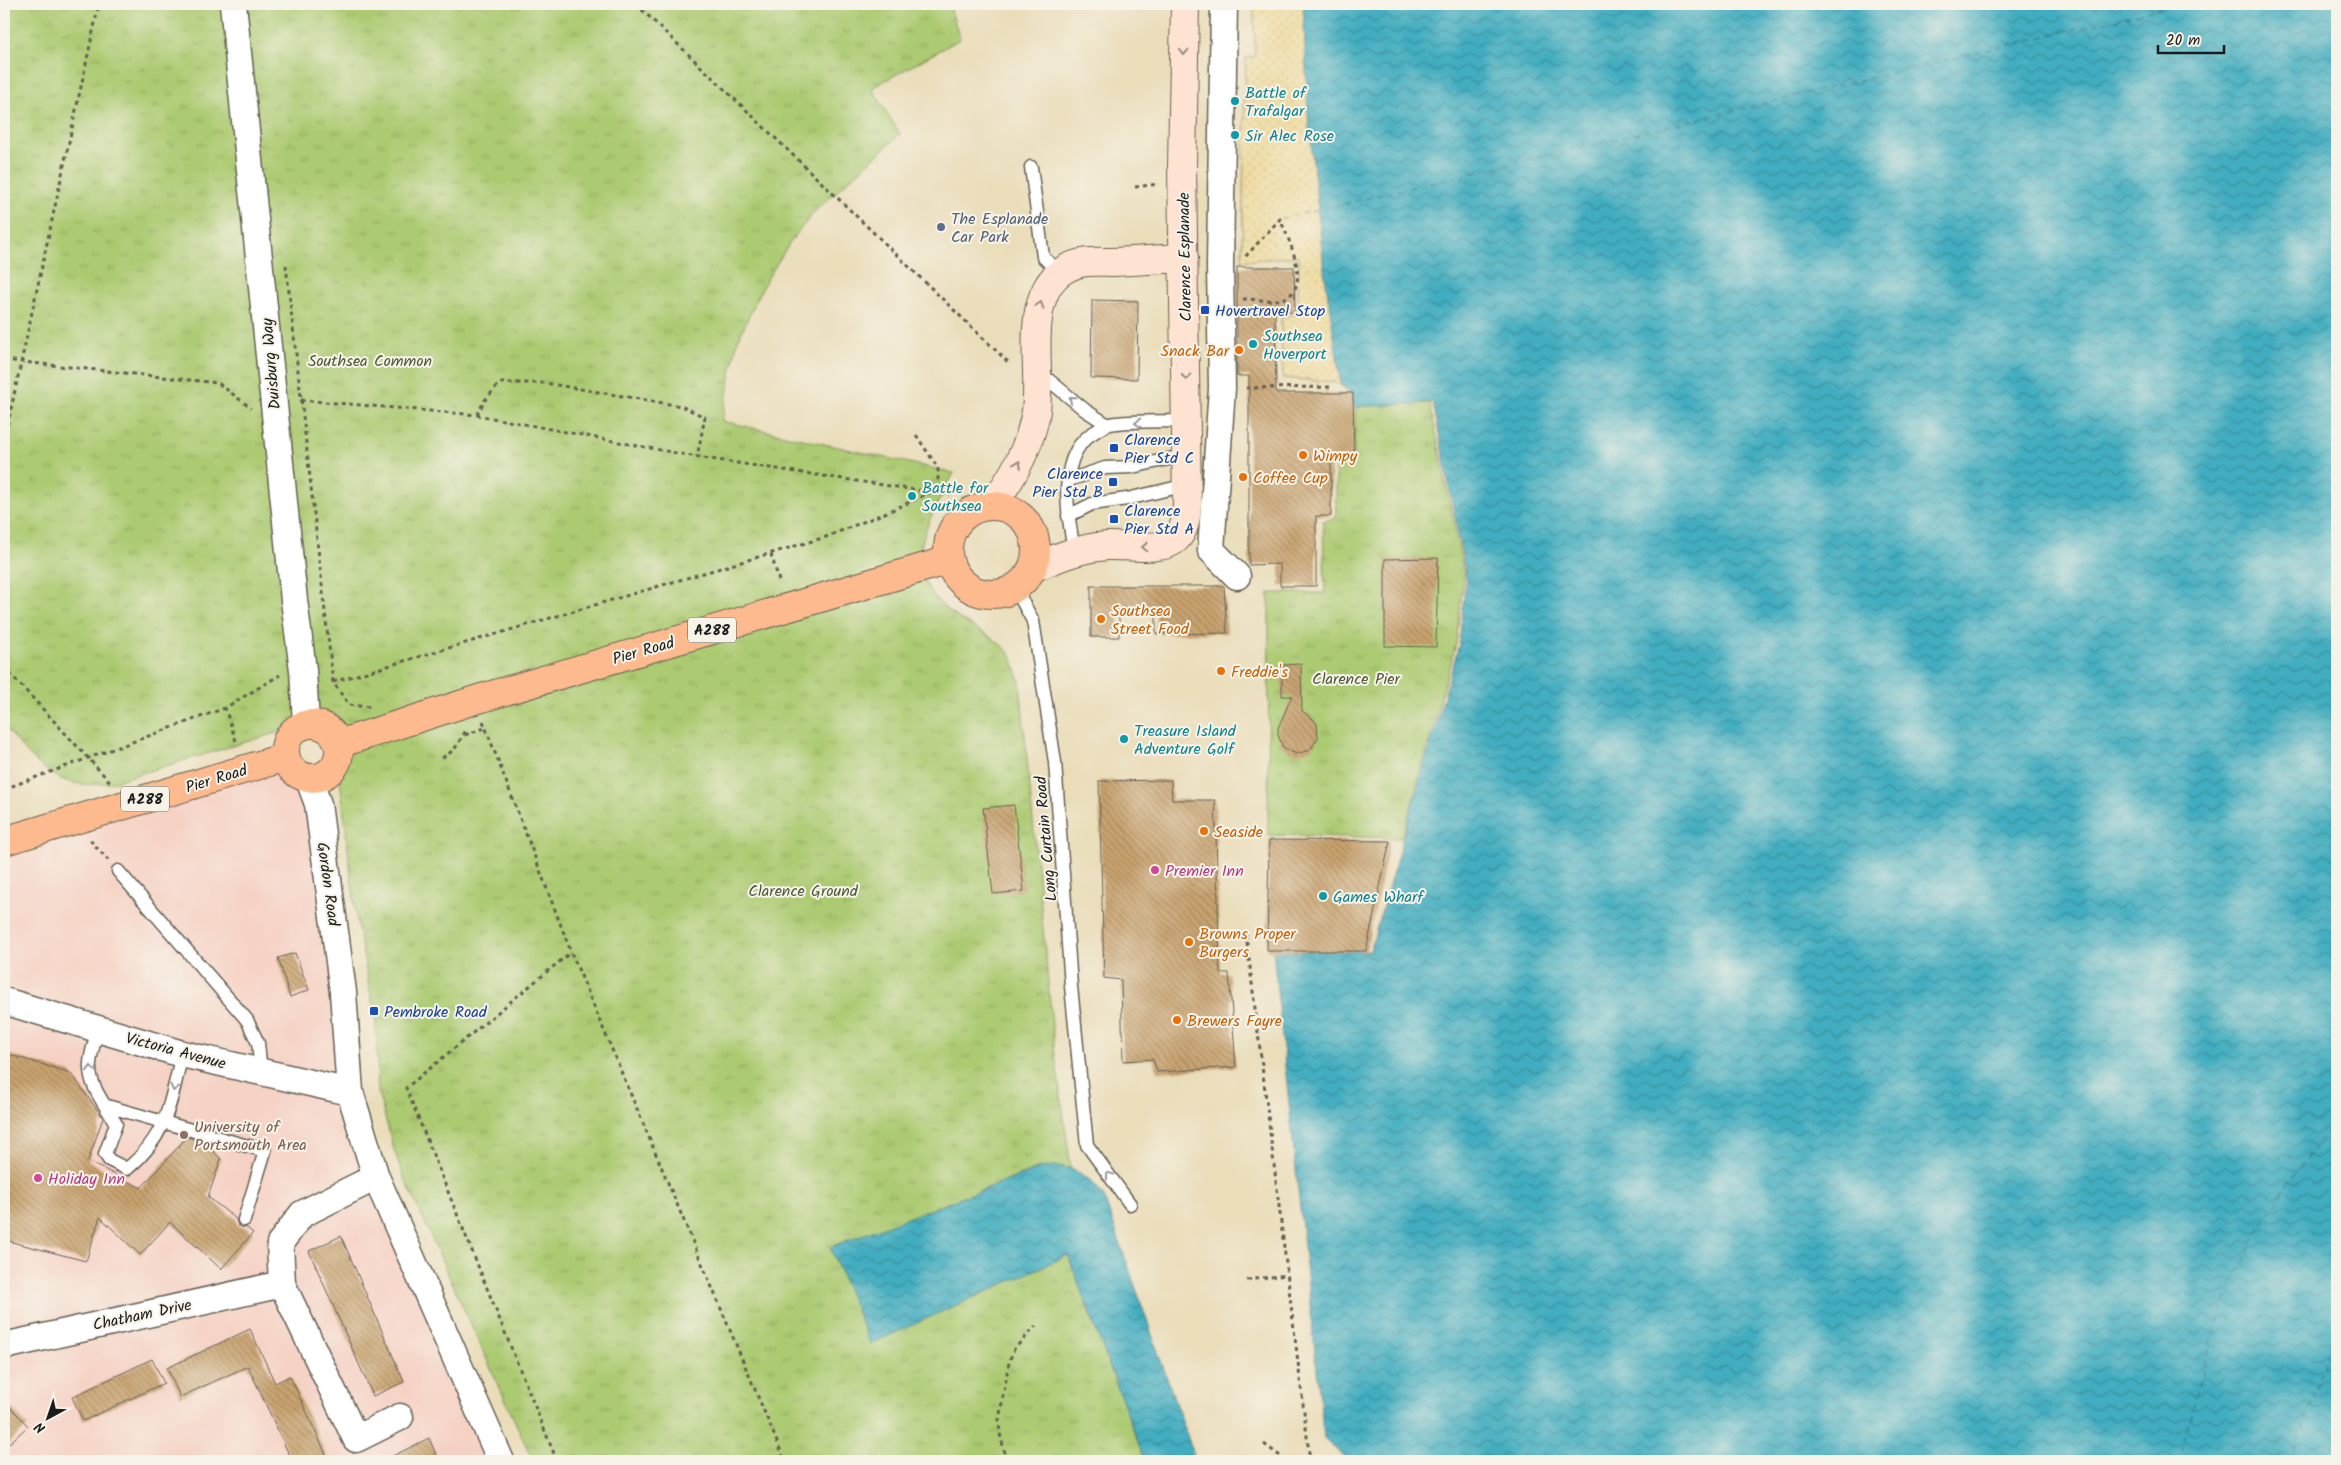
<svg xmlns="http://www.w3.org/2000/svg" width="2341" height="1465" viewBox="0 0 2341 1465" font-family="Kalam,sans-serif">
<defs>
<pattern id="sand-dots" width="8" height="8" patternUnits="userSpaceOnUse" patternTransform="scale(1.25)"><rect width="8" height="8" fill="#eeda9e"/><path d="M2 2h.1M6 6h.1" fill="none" stroke="#ccba88" stroke-width="1.8" stroke-linecap="round"/></pattern>
<pattern id="park-tufts" width="24" height="20" patternUnits="userSpaceOnUse" patternTransform="scale(1.25)"><rect width="24" height="20" fill="#acca71"/><path d="M3 7l-1-3M5 7V3M7 7l1-3M15 17l-1-3M17 17v-4M19 17l1-3" fill="none" stroke="#93ad61"/></pattern>
<pattern id="water-waves" width="16" height="10" patternUnits="userSpaceOnUse" patternTransform="scale(1.25)"><rect width="16" height="10" fill="#42adc0"/><path d="M0 5q4-4 8 0t8 0" fill="none" stroke="#368c9b"/></pattern>
<pattern id="building-back-hatch" width="6" height="6" patternUnits="userSpaceOnUse" patternTransform="scale(1.25)"><rect width="6" height="6" fill="#c9a370"/><path d="M-1 5l2 2M0 0l6 6M5-1l2 2" fill="none" stroke="#a2845b"/></pattern>
</defs>
<rect width="100%" height="100%" fill="#f7f3e8"/>
<filter id="ink" filterUnits="userSpaceOnUse"><feTurbulence type="fractalNoise" baseFrequency=".02" numOctaves="2"/><feDisplacementMap in="SourceGraphic" scale="10" xChannelSelector="R" yChannelSelector="G"/><feConvolveMatrix kernelMatrix="1 2 1 2 8 2 1 2 1" color-interpolation-filters="sRGB"/></filter>
<filter id="wash" filterUnits="userSpaceOnUse"><feTurbulence type="fractalNoise" baseFrequency=".0096" numOctaves="4" result="noise"/><feDisplacementMap in="SourceGraphic" scale="20" xChannelSelector="R" yChannelSelector="G"/><feGaussianBlur stdDeviation="1.12" result="paint"/><feColorMatrix in="noise" values="0 0 0 0 0 0 0 0 0 0 0 0 0 0 0 0 0 1.4 0 .05"/><feComposite in="paint" operator="in"/></filter>
<g filter="url(#wash)">
<rect width="100%" height="100%" fill="#eaddba"/>
<path fill="#f6d2c5" d="M246,769L318,777L350,1092L501,1461H4V841Z"/>
<path fill="url(#sand-dots)" stroke="#857b5d" d="M1254,4H1347L1355,407L1350,392L1335,382L1283,378L1281,317L1298,314L1299,256L1242,261L1245,84L1246,58L1255,57Z"/>
<path fill="url(#park-tufts)" stroke="#647346" d="M4,4H949L960,39L872,88L900,134L815,211L791,241L764,284L737,342L722,421L954,473C924,527 894,576 960,619C976,630 1003,640 1012,658C1016,666 1017,675 1020,683L1055,1056L1071,1168L1054,1166L1040,1168L830,1247L870,1344L1068,1255L1145,1461H533L403,1175L394,1150L378,1092L376,1023L355,911L333,716L109,783C100,784 90,785 81,784C47,781 26,751 4,727Z
M1430,403L1464,574L1456,644L1402,838L1268,835L1269,593H1325L1323,521L1336,518V462L1354,461L1355,407Z"/>
<path fill="url(#water-waves)" stroke="#2f646e" d="M1303,4H2337V1461H1348L1324,1438L1273,951H1370L1459,645L1466,576L1433,402L1355,407L1350,392L1341,385L1324,270L1308,115Z
M1054,1166C1076,1167 1092,1178 1104,1197L1196,1461H1145L1068,1255L870,1344L830,1247L1041,1168Z"/>
<g fill="none" stroke-linecap="round" stroke-linejoin="round">
<path stroke="#2d5d66" stroke-width="1" stroke-dasharray="6 5" stroke-linecap="butt" d="M1280,219L2180,4
M2178,1461C2194,1407 2206,1350 2227,1297C2250,1238 2295,1168 2337,1120
M2292,1461L2337,1322"/>
</g>
<g id="blocks">
<path fill="url(#building-back-hatch)" d="M1237,267H1294L1295,312L1275,313L1276,393H1353L1354,459H1331V516H1316V586H1280V564L1249,565V376H1237Z
M1092,300L1138,301L1137,379L1091,378Z
M1438,558L1436,647L1385,646V559Z
M1091,586H1224L1227,633L1156,634V610H1119V637H1091Z
M1301,664L1302,711L1312,718L1317,724L1318,738L1310,750L1296,754L1283,747L1278,735V728L1292,696H1282V665Z
M1171,780L1172,800H1215L1220,973H1229L1236,1067L1157,1072L1153,1059L1123,1061L1121,980L1104,978L1099,781Z
M1014,805L1024,891L993,894L983,808Z
M1269,840L1390,841L1366,951H1267Z
M295,953L309,990L290,997L278,958Z
M4,1053L71,1073L103,1118L88,1161L141,1188L187,1137L204,1142L221,1159L208,1197L236,1219L238,1226L247,1228L253,1233L221,1269L170,1222L140,1255L100,1217L86,1261L4,1240Z
M341,1236L404,1382L373,1396L309,1251Z
M250,1329L275,1383L290,1376L329,1461H292L248,1366L180,1397L167,1368Z
M152,1359L164,1383L83,1421L72,1397Z
M4,1400L28,1426L4,1448Z
M429,1438L439,1461H383Z"/>
</g>
</g>
<g filter="url(#ink)">
<use href="#blocks" fill-opacity="0" stroke="#646053" stroke-width="1"/>
<g fill="none" stroke-linecap="round" stroke-linejoin="round">
<g stroke="#646053" stroke-width="15">
<path id="lane" d="M1031,167L1043,257L1060,273
M1039,372L1085,410L1108,425
M1069,480L1105,468L1132,467L1187,455
M1068,516L1092,504L1127,499L1187,485
M1074,550C1067,513 1056,453 1096,431C1100,429 1105,425 1110,424C1134,420 1162,422 1186,421
M1015,588L1033,621L1055,762L1071,986L1087,1145L1130,1204
M118,871L247,1020L258,1043L261,1072
M98,1029C95,1040 91,1052 90,1063C88,1086 106,1105 116,1124L105,1154L109,1160L127,1169C168,1135 170,1103 182,1054
M107,1106L265,1151L244,1220"/>
</g>
<g stroke="#646053" stroke-width="29">
<path id="street" d="M233,4L294,600L303,670L306,724
M1224,4L1220,266L1222,388L1211,550L1237,576
M308,777L318,804L343,992L350,1092L376,1177L501,1461
M4,1001L182,1054L350,1092
M376,1177L302,1214L280,1243L282,1284L356,1439L400,1417
M4,1346L282,1284"/>
</g>
<g stroke="#646053" stroke-width="30">
<path id="secondary" d="M992,505C1012,479 1028,450 1035,417C1045,370 1015,279 1081,263C1090,261 1102,262 1112,262C1136,261 1160,259 1184,258
M1033,568C1058,557 1080,548 1107,546C1124,545 1163,552 1176,539C1186,529 1186,517 1187,503L1182,166L1185,4"/>
</g>
<g stroke="#646053" stroke-width="30">
<path id="primary" d="M948 550a44 44 0 1 1 88 0a44 44 0 1 1-88 0Z
M285 751a27 27 0 1 1 54 0a27 27 0 1 1-54 0Z
M338,744L475,700L949,560
M4,841L286,757"/>
</g>
<path stroke="#646053" stroke-width="3" stroke-dasharray="4 4" stroke-linecap="butt" d="M636,4L1009,363
M1135,187L1159,184
M286,265L333,682L349,705L370,707
M1243,299C1254,299 1271,302 1282,299C1314,290 1288,238 1280,219L1245,257
M4,360L218,383L251,408
M1246,388L1334,387
M301,400L477,415L697,457L950,495
M477,415L485,400L500,383H545L681,406L705,417L697,457
M916,435L938,468V493
M4,441L99,4
M771,554L780,584
M4,667L112,784
M333,682L826,537L897,508L929,493
M483,721L571,952L785,1461
M465,735L485,728
M236,741L225,708L280,675
M442,758L454,750L467,729
M4,789L225,708
M90,840L108,860
M1246,934L1310,1461
M1247,1280L1287,1275
M1264,1444L1287,1461
M557,1461L406,1088L571,952
M1007,1461L1000,1434L999,1420L1009,1362L1014,1349L1036,1326"/>
<use href="#lane" stroke="#fff" stroke-width="12"/>
<use href="#street" stroke="#fff" stroke-width="26"/>
<use href="#secondary" stroke="#fee3d2" stroke-width="28"/>
<use href="#primary" stroke="#fcba8e" stroke-width="28"/>
</g>
<defs><path id="oneway-chevron" d="M-2-3.5L2.5 0L-2 3.5" fill="none" stroke-width="1.6" stroke-linecap="round" stroke-linejoin="round" transform="scale(1.25)"/></defs>
<g stroke="#988980">
<use href="#oneway-chevron" transform="translate(1184 52) rotate(91)"/>
<use href="#oneway-chevron" transform="translate(1040 305) rotate(-72)"/>
<use href="#oneway-chevron" transform="translate(1186 377) rotate(89)"/>
<use href="#oneway-chevron" transform="translate(1018 464) rotate(-65)"/>
<use href="#oneway-chevron" transform="translate(1145 547) rotate(-179)"/>
</g>
<g stroke="#999">
<use href="#oneway-chevron" transform="translate(1072 399) rotate(-140)"/>
<use href="#oneway-chevron" transform="translate(1138 423) rotate(177)"/>
<use href="#oneway-chevron" transform="translate(91 1069) rotate(-92)"/>
<use href="#oneway-chevron" transform="translate(174 1088) rotate(104)"/>
<use href="#oneway-chevron" transform="translate(1109 1175) rotate(-126)"/>
</g>
</g>
<g fill="#0f9aa8" stroke="#f7f3e8" stroke-width="2">
<circle cx="1235" cy="101" r="5"/>
<circle cx="1235" cy="135" r="5"/>
<circle cx="1253" cy="344" r="5"/>
<circle cx="912" cy="496" r="5"/>
<circle cx="1124" cy="739" r="5"/>
<circle cx="1323" cy="896" r="5"/>
</g>
<circle fill="#5c6f8a" stroke="#f7f3e8" stroke-width="2" cx="941" cy="227" r="5"/>
<g fill="#1a4fb4" stroke="#f7f3e8" stroke-width="2">
<rect x="1200" y="305" width="10" height="10" rx="2.5"/>
<rect x="1109" y="443" width="10" height="10" rx="2.5"/>
<rect x="1108" y="477" width="10" height="10" rx="2.5"/>
<rect x="1109" y="514" width="10" height="10" rx="2.5"/>
<rect x="369" y="1006" width="10" height="10" rx="2.5"/>
</g>
<g fill="#e8710a" stroke="#f7f3e8" stroke-width="2">
<circle cx="1239" cy="350" r="5"/>
<circle cx="1303" cy="455" r="5"/>
<circle cx="1243" cy="477" r="5"/>
<circle cx="1101" cy="619" r="5"/>
<circle cx="1221" cy="671" r="5"/>
<circle cx="1204" cy="831" r="5"/>
<circle cx="1189" cy="942" r="5"/>
<circle cx="1177" cy="1020" r="5"/>
</g>
<g fill="#d1479c" stroke="#f7f3e8" stroke-width="2">
<circle cx="1155" cy="870" r="5"/>
<circle cx="38" cy="1178" r="5"/>
</g>
<circle fill="#8d6e63" stroke="#f7f3e8" stroke-width="2" cx="184" cy="1135" r="5"/>
<g text-anchor="middle" stroke-width="4" stroke-linejoin="round" paint-order="stroke">
<g fill="#f7f3e8" stroke="#5e5c59" stroke-width="1">
<rect x="688" y="617.5" width="48" height="25" rx="4"/>
<rect x="121" y="786.5" width="48" height="25" rx="4"/>
</g>
<g font-size="15" font-weight="bold" fill="#1c1c1c">
<text x="712" y="635">A288</text>
<text x="145" y="804">A288</text>
</g>
<g font-size="16" fill="#0d838f" stroke="#f7f3e8" text-anchor="start">
<text x="1245" y="98">Battle of<tspan x="1245" dy="18">Trafalgar</tspan></text>
<text x="1245" y="141">Sir Alec Rose</text>
<text x="1263" y="341">Southsea<tspan x="1263" dy="18">Hoverport</tspan></text>
<text x="922" y="493">Battle for<tspan x="922" dy="18">Southsea</tspan></text>
<text x="1134" y="736">Treasure Island<tspan x="1134" dy="18">Adventure Golf</tspan></text>
<text x="1333" y="902">Games Wharf</text>
</g>
<g font-size="16" fill="#4e5e75" stroke="#f7f3e8" text-anchor="start">
<text x="951" y="224">The Esplanade<tspan x="951" dy="18">Car Park</tspan></text>
</g>
<g font-size="16" fill="#1c1c1c" stroke="#f7f3e8">
<text transform="translate(1184 257) rotate(-91)" y="6">Clarence Esplanade</text>
<text transform="translate(270 364) rotate(-95)" y="6">Duisburg Way</text>
<text transform="translate(643 650) rotate(-16)" y="6">Pier Road</text>
<text transform="translate(216 778) rotate(-17)" y="6">Pier Road</text>
<text transform="translate(1045 839) rotate(-95)" y="6">Long Curtain Road</text>
<text transform="translate(329 884) rotate(82)" y="6">Gordon Road</text>
<text transform="translate(176 1050) rotate(15)" y="6">Victoria Avenue</text>
<text transform="translate(142 1314) rotate(-12)" y="6">Chatham Drive</text>
</g>
<g font-size="16" fill="#164399" stroke="#f7f3e8" text-anchor="start">
<text x="1215" y="316">Hovertravel Stop</text>
<text x="1124" y="445">Clarence<tspan x="1124" dy="18">Pier Std C</tspan></text>
<text x="1103" y="479" text-anchor="end">Clarence<tspan x="1103" dy="18">Pier Std B</tspan></text>
<text x="1124" y="516">Clarence<tspan x="1124" dy="18">Pier Std A</tspan></text>
<text x="384" y="1017">Pembroke Road</text>
</g>
<g font-size="16" fill="#c56008" stroke="#f7f3e8" text-anchor="start">
<text x="1229" y="356" text-anchor="end">Snack Bar</text>
<text x="1313" y="461">Wimpy</text>
<text x="1253" y="483">Coffee Cup</text>
<text x="1111" y="616">Southsea<tspan x="1111" dy="18">Street Food</tspan></text>
<text x="1231" y="677">Freddie's</text>
<text x="1214" y="837">Seaside</text>
<text x="1199" y="939">Browns Proper<tspan x="1199" dy="18">Burgers</tspan></text>
<text x="1187" y="1026">Brewers Fayre</text>
</g>
<g font-size="16" fill="#4e593a" stroke="#f7f3e8">
<text x="370" y="366">Southsea Common</text>
<text x="1356" y="684">Clarence Pier</text>
<text x="803" y="896">Clarence Ground</text>
</g>
<g font-size="16" fill="#b23c85" stroke="#f7f3e8" text-anchor="start">
<text x="1165" y="876">Premier Inn</text>
<text x="48" y="1184">Holiday Inn</text>
</g>
<g font-size="16" fill="#785e54" stroke="#f7f3e8" text-anchor="start">
<text x="194" y="1132">University of<tspan x="194" dy="18">Portsmouth Area</tspan></text>
</g>
</g>
<rect width="2341" height="1465" fill="none" stroke="#f7f3e8" stroke-width="20"/>
<g transform="translate(48 1418) rotate(220)" stroke="#f7f3e8" stroke-width="4" paint-order="stroke">
<path d="M0-4L9 19L0 12L-9 19Z" fill="#1c1c1c"/>
<text y="-8" font-size="14" font-weight="bold" text-anchor="middle" fill="#1c1c1c">N</text>
</g>
<path d="M2158 45v8h66v-8" fill="none" stroke="#1c1c1c" stroke-width="2.5"/>
<text x="2166" y="45" font-size="15" fill="#1c1c1c" stroke="#f7f3e8" stroke-width="4" paint-order="stroke">20 m</text>
</svg>
